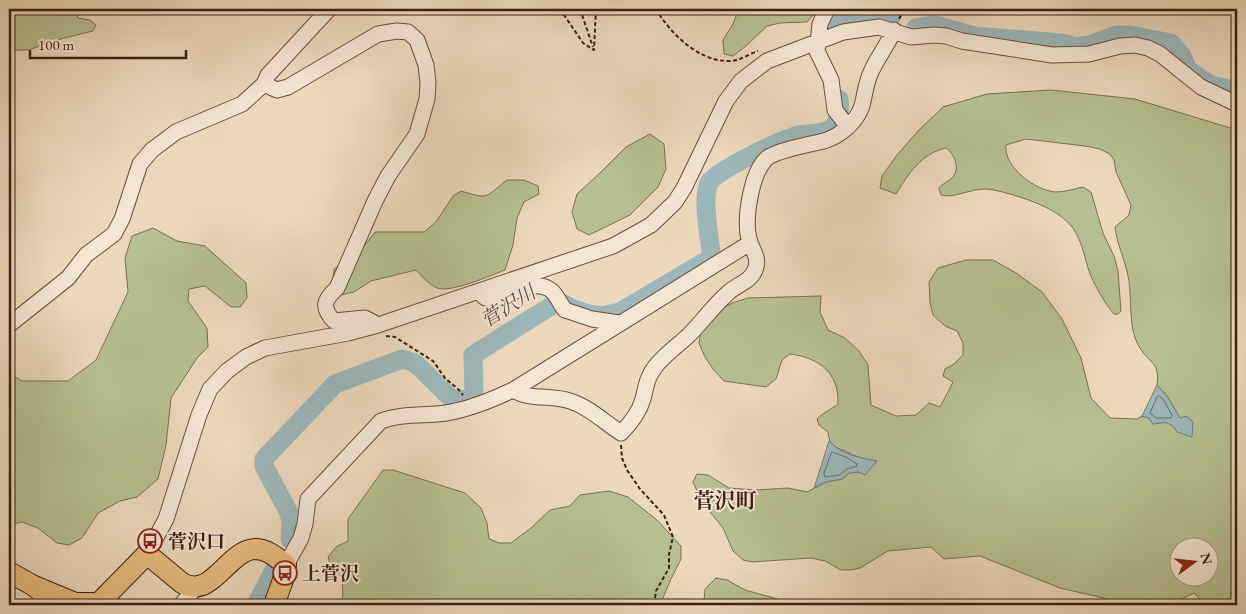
<svg xmlns="http://www.w3.org/2000/svg" width="1246" height="614" viewBox="0 0 1246 614" font-family="'EB Garamond','Noto Serif JP',serif">
<rect width="100%" height="100%" fill="#ecd9bc"/>
<filter id="stains"><feTurbulence type="fractalNoise" baseFrequency=".004" numOctaves="4"/><feColorMatrix values="0 0 0 0 .2 0 0 0 0 .09 0 0 0 0 .02 0 0 0 .5 -.17"/></filter>
<radialGradient id="worn" r=".72"><stop offset=".6" stop-color="#630" stop-opacity="0"/><stop offset="1" stop-color="#630" stop-opacity=".3"/></radialGradient>
<path fill="#b6c092" stroke="#7a6f52" fill-rule="evenodd" d="M9,9H75L78,18L90,20L96,25L93,31L64,38L28,50H9Z
M739,9H819L807,22L780,23L767,26L746,46L733,56L724,54L723,40L733,24Z
M1200,9H1235C1223,14 1212,14 1200,9Z
M1051,90L1135,99L1237,130V605H1206L1194,593L1179,600L1155,605H1134L1060,588L980,556L944,559L931,547L888,551L860,568L850,570H841L825,561L811,558L752,562L743,560L733,551L723,528L702,502L693,482L697,474L708,475L729,488L756,490L788,488L807,492L826,482L842,479L849,473L859,472L876,461C865,459 858,458 849,453C836,446 830,449 828,432L819,425L817,419C824,412 831,410 838,404C839,373 820,358 790,354L782,360L776,379L766,387L724,381L713,369L705,357L699,343L701,331L716,312L732,303L748,298L821,296L820,312L828,330L845,338L859,351L868,365L871,405L896,416L916,415L929,403L940,407L953,382L943,376L945,369L954,364L963,355V343L957,331L945,326L933,315L930,302L929,282L938,268L966,260H993L1016,273L1042,292L1062,319L1081,358L1091,398L1110,418L1137,419L1142,416L1149,418L1153,424L1166,422L1174,426L1180,418L1167,396L1157,385C1160,362 1150,364 1140,348C1127,328 1133,299 1128,276C1125,260 1117,244 1115,227L1129,215L1131,205L1116,172L1114,160L1110,154L1100,149L1085,146L1026,139L1006,145C1003,167 1036,191 1056,192C1065,192 1074,189 1083,187L1091,192L1103,233L1114,256L1118,271L1121,311L1118,314H1114C1105,304 1092,281 1088,268C1084,254 1081,240 1073,228C1061,212 1038,203 1020,197C1010,194 997,190 987,189C972,188 953,199 941,195L939,188C943,183 948,182 952,178C961,169 954,153 946,148C922,153 908,174 896,194L880,188L882,176L897,155L919,130L943,107L987,94ZM1178,546H1208V576H1178Z
M650,134L664,144L666,169L658,187L630,215L589,235L577,229L572,212L577,194L601,172L626,147Z
M507,180H524L538,186L539,194L524,202L517,218L513,245L505,270C489,276 451,293 437,288C428,284 422,276 416,270L371,281L354,292L340,295L333,277L334,269L361,250L375,232H424L436,222L453,196L461,191C490,200 485,197 507,180Z
M153,228L177,241L205,246L246,283L247,298L240,307H231L205,286L189,289L188,301L207,328L208,347L197,358L171,398L166,445L158,479L137,497L120,501L98,513L82,538L69,545L57,543L38,528L22,522L9,525V373L22,381H68L96,360L128,292L125,258L132,236Z
M383,470H393L465,493L481,508L487,523L489,539L499,543H511L531,528L550,510L570,506L580,495L609,491L628,497L657,520L681,546V559L671,579L660,605H340L343,595L342,579L332,571L328,557L336,547L348,541V519Z
M716,578L727,580L745,590L799,605H708L704,600L705,589Z"/>
<path fill="#9cb8ba" stroke="#777a77" d="M1157,385L1167,396L1180,418L1186,416L1193,422L1192,437L1177,432C1171,421 1164,422 1153,424L1149,418L1142,416Z
M829,441C841,454 860,458 877,461L865,475L859,472L849,473L842,479L826,482L814,488Z"/>
<g fill="none" stroke-linecap="round" stroke-linejoin="round">
<path stroke="#6e6b66" stroke-width="1" d="M1159,396L1163,399L1172,415L1171,418H1156L1150,413L1157,397Z
M832,452L846,457L856,463L857,466L847,469L839,475L825,477L824,474Z"/>
<path stroke="#9cb8ba" stroke-width="19" d="M828,27C849,20 869,16 891,18
M916,28L935,25L974,36L1062,43L1076,47L1090,45L1116,35H1130L1171,43L1182,56L1188,70L1211,85L1237,91
M290,539L291,523L289,513L264,466V459L335,384L402,359L415,363L453,400L459,401L468,399L474,392L473,355L556,303L564,304L571,308L588,314L602,316L620,312L706,261L710,257L711,252C709,234 702,200 709,183C716,170 783,139 799,135C811,133 826,135 835,125C839,119 840,106 839,99
M256,605L275,568"/>
<g stroke="#6a4d3c" stroke-width="17">
<path id="minor" d="M827,9L820,24L817,51L831,80L835,110L848,127
M264,84L277,90L288,87L378,34L397,31L408,32L417,40L426,65L428,82L427,99L417,134L388,176L375,201L337,288C324,300 321,307 334,321L365,318L378,325
M479,291C480,293 482,295 484,297C498,307 531,273 552,291C558,297 560,304 565,310L592,319L619,323
M9,325L68,278L86,255L114,234L122,219L140,164L152,150L176,132L242,104L264,84L268,75L329,9
M513,390C529,400 552,395 570,401C589,407 604,422 621,433C631,423 639,413 643,399C646,387 647,377 655,367C664,355 677,346 688,336C702,322 714,305 729,292C738,284 750,282 755,270C760,259 753,252 750,242C743,222 751,174 766,159C774,151 811,144 824,141C840,136 856,123 862,106C865,94 866,81 872,70C879,55 887,46 894,30
M147,554L166,519L199,415L210,389L227,371L246,357L265,348L348,333L378,325L613,246L651,225L675,202L684,188L726,101L741,81L767,61L843,32L879,27L911,37L934,35L946,36L962,41L1052,55L1089,54L1120,46L1135,45L1148,48L1160,54L1201,87L1237,104
M286,565L301,538L305,524L308,499L381,421C403,413 424,416 446,413C470,409 491,400 513,390L750,243
M181,605L196,587"/>
</g>
<g stroke="#3f1e12" stroke-width="22">
<path id="major" d="M9,572L34,586L45,595
M34,586L75,603H99
M97,605L147,554L182,583C212,600 228,550 255,549C268,549 277,558 286,565L283,580L274,605"/>
</g>
<path stroke="#3f1e12" stroke-width="2" stroke-dasharray="4 2.5" stroke-linecap="butt" d="M560,9L583,43L594,50L596,9
M580,9L593,47
M656,9C671,35 704,67 737,60C744,58 751,53 758,51
M899,19L905,9
M386,336L395,337L433,361L445,378L458,389L463,395
M621,445L622,458L627,470L640,489L664,515L673,537L669,554V568L656,591L654,605"/>
<use href="#minor" stroke="#f3e6d3" stroke-width="15"/>
<use href="#major" stroke="#e6bc7e" stroke-width="20"/>
</g>
<defs>
<g id="bus-ring" transform="scale(1.25)"><circle r="9.5" fill="#f3e6d3" stroke="#8f2418" stroke-width="1.5"/><path d="M-5-6H5V4H4V6H2V4H-2V6H-4V4H-5ZM-3.5-4V0h7V-4ZM-3.5 1.2v1.5H-2V1.2ZM2 1.2v1.5H3.5V1.2Z" fill="#8f2418"/></g>
</defs>
<g fill-rule="evenodd">
<use href="#bus-ring" x="150" y="541"/>
<use href="#bus-ring" x="285" y="573"/>
</g>
<g text-anchor="middle" stroke-width="4" stroke-linejoin="round" paint-order="stroke">
<g font-size="19" font-weight="bold" fill="#3f1e12" stroke="#f3e6d3" text-anchor="start">
<text x="168" y="548">菅沢口</text>
<text x="302" y="580">上菅沢</text>
</g>
<g font-size="20" font-style="italic" fill="#5b4c44" stroke="#f3e6d3">
<text transform="translate(508 306) rotate(-32)" y="7">菅沢川</text>
</g>
<g font-size="21" font-weight="bold" fill="#3f1e12" stroke="#f3e6d3">
<text x="725" y="508">菅沢町</text>
</g>
</g>
<rect width="1246" height="614" fill="none" stroke="#ecd9bc" stroke-width="30"/>
<rect x="10" y="10" width="1226" height="594" fill="none" stroke="#3f1e12" stroke-width="2.5"/>
<rect x="15" y="15" width="1216" height="584" fill="none" stroke="#3f1e12"/>
<g transform="translate(1194 562) rotate(75)"><circle r="24" fill="#f3e6d3" stroke="#ab9686"/>
<path d="M0-4L9 19L0 12L-9 19Z" fill="#8f2418"/>
<text y="-8" font-size="14" font-weight="bold" text-anchor="middle" fill="#3f1e12">N</text>
</g>
<path d="M30 50v8h156v-8" fill="none" stroke="#3f1e12" stroke-width="2.5"/>
<text x="38" y="50" font-size="15" fill="#3f1e12" stroke="#f3e6d3" stroke-width="4" paint-order="stroke">100 m</text>
<rect width="100%" height="100%" filter="url(#stains)"/>
<rect width="100%" height="100%" fill="url(#worn)"/>
</svg>
